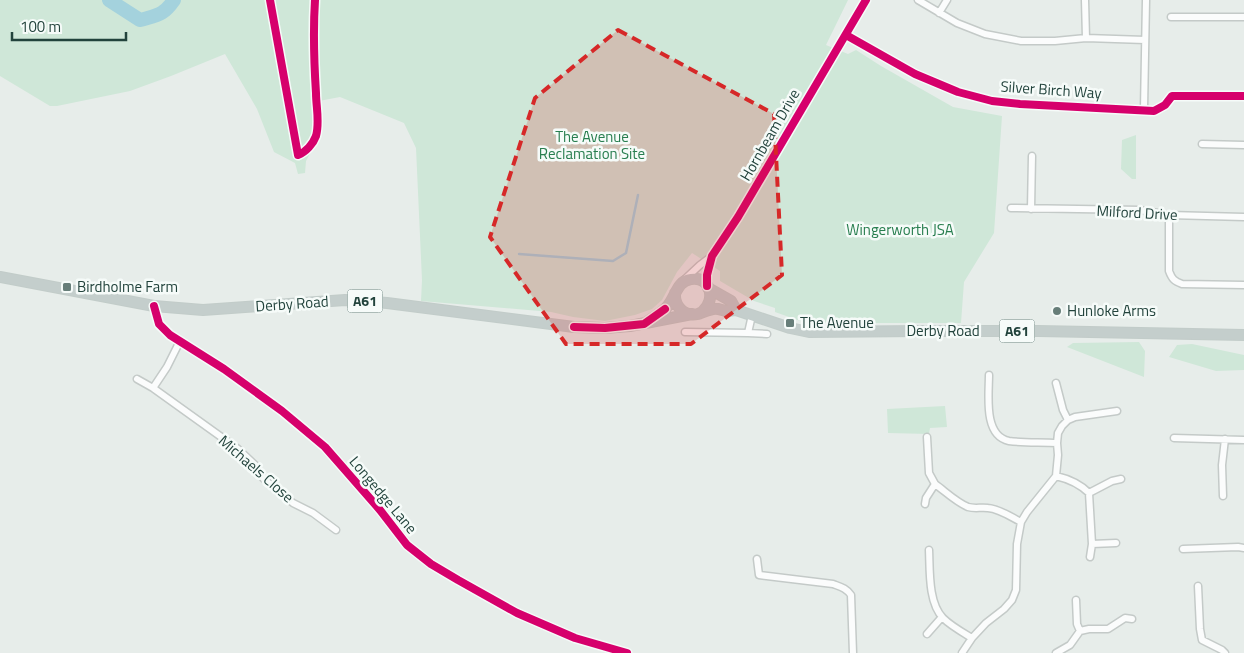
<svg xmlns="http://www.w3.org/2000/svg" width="1244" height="653" viewBox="0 0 1244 653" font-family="'Titillium Web',sans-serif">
<rect width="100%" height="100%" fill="#e7edea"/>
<path fill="#cfe7d8" d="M0,0H848L826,45L848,54L856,50L881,66L953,107L1002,116L994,233L964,282L961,323H806L775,312V308L754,301L720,281V271L692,253L677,272L662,300L652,309L635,315L605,321L573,317L551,312L421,301L422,280L416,148L404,123L340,97L319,101V134L315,144L306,161L305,173L298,174L295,163L274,152L257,109L225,54L171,76L130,91L57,106H50L0,76Z
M1136,135V179H1132L1121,169L1122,140Z
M1139,342L1145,351L1144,377L1067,347L1073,343Z
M1192,344L1244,355V370L1216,371L1169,357L1177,345Z
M945,406L947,427L930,428L929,434L888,433L887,409Z"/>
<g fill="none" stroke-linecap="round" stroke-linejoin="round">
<path stroke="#a4d2dd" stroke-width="2.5" d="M519,254L613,261L626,253L638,195"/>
<path stroke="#a4d2dd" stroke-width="14" d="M109,0L140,20C157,15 163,16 174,0"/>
<g stroke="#c4cac8" stroke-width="9">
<path id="minor" d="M918,0L957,23L985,34L1021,41H1055L1086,38L1145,40
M1085,0L1086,38
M939,13L947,0
M1171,17H1244
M846,35L915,74L958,92L992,101L1020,104L1154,111L1165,105L1172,96H1244
M1144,109L1146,0
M1202,144L1244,145
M1011,208L1140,210L1169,215L1244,217
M1031,209L1032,156
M1169,215V271C1172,279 1174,281 1182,284L1244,285
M684,280L700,265L712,256
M707,285V275L712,256L738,217L866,0
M685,332L748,333L752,315
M748,333L767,334
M989,375C989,394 983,436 1009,441C1024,443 1041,442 1057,443
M137,379L153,388L238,449L255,465L263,478L275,489L293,503L313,513L336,530
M1056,383L1063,410L1068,420
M153,388L167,367L180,341
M1174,438L1244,440
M1056,476C1069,479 1079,483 1089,493
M935,484C946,492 956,502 968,507C975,509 981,507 988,508C1000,509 1011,517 1021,522
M1223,496L1222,465L1225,439
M925,504L926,498L935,484L929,473L927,437
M1116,543L1092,544L1089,493L1112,481L1121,479
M1183,549L1238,547L1244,548
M929,550C930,570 928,603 943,618C951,626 962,632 972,638
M1090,557L1092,544
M757,559L759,575L833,584C841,587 846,588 851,595L853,653
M1198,586L1200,629L1202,640L1222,650L1225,653
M1076,600L1077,624L1080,631
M927,634L942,617
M962,653L972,638L986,623L1004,609L1012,600L1016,590L1017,544L1021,522L1027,512L1056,476L1058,455L1057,443L1058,433L1062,426L1068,420L1075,417L1117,411
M1056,653L1070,645L1080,631L1089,629H1108L1125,618L1132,619"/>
</g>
<g stroke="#c4cac8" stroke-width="10">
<path id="tertiary" d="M154,306L159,324L170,335L224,369L282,411L325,447L380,510L407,545L431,564L458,580L517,613L575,638L627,653"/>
</g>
<g stroke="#c2ccc9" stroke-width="12">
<path id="trunk" d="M0,277L154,306L203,310L345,300L387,303L574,327L605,328L630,326L692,314
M708,288L731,301L736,310
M675,293C674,306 684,317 698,314C703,312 707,310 713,309C719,308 723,311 728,311C731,311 734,310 736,310L790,328L809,332L920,331H1038L1244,335
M647,322C654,317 661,313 666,308C676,298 676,281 691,279C711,276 716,300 703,311"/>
</g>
<use href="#minor" stroke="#fbfcfc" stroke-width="6"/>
<use href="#tertiary" stroke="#fbfcfc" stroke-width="8"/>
<use href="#trunk" stroke="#c4cecc" stroke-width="10"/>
<g stroke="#f6fbf9" stroke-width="11">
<path id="cycleway" d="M270,0L298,155C306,152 313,144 316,136C320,122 316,107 316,93C314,62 313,31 315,0
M846,35L915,74L958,92L992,101L1020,104L1154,111L1165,105L1172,96H1244
M707,286V275L712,256L738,217L866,0
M154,306L159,324L170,335L224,369L282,411L325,447L380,510L407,545L431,564L458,580L517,613L575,638L627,653
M574,327L605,328L644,324L665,309"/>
</g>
<use href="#cycleway" stroke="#d6006c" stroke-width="8"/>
</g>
<path fill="#d62828" fill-opacity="0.2" stroke="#d62828" stroke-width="4" stroke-dasharray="10 6" stroke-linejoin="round" d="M618,30L774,114L782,275L691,344H566L490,237L535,98Z"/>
<g fill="#677e79" stroke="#f6fbf9" stroke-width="2">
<rect x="62" y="282" width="10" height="10" rx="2.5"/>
<circle cx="1057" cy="311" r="5"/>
<rect x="785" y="318" width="10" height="10" rx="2.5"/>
</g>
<g text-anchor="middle" stroke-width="5" stroke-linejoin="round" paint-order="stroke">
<g fill="#f6fbf9" stroke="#627a75" stroke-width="1">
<rect x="347.5" y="289.5" width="35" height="23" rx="4"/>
<rect x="999.5" y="319.5" width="35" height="23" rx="4"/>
</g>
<g font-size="14" font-weight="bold" fill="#22433c">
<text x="365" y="306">A61</text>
<text x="1017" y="336">A61</text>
</g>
<g font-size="15" fill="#22433c" stroke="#f6fbf9">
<text transform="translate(1051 90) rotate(4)" y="5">Silver Birch Way</text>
<text transform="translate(770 135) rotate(-60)" y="5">Hornbeam Drive</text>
<text transform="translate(1137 213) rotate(3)" y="5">Milford Drive</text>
<text transform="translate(292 304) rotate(-4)" y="5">Derby Road</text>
<text x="943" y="336">Derby Road</text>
<text transform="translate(256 469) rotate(41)" y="5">Michaels Close</text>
<text transform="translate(383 495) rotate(50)" y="5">Longedge Lane</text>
</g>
<g font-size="15" fill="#287e4f" stroke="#f6fbf9">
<text x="592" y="142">The Avenue<tspan x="592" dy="17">Reclamation Site</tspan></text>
<text x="900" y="235">Wingerworth JSA</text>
</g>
<g font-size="15" fill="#22433c" stroke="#f6fbf9" text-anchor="start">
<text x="77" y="292">Birdholme Farm</text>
<text x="1067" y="316">Hunloke Arms</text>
<text x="800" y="328">The Avenue</text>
</g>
</g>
<path d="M12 32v8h114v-8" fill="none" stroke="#22433c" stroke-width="2.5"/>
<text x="20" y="32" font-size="15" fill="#22433c" stroke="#f6fbf9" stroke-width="4" paint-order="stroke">100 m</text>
</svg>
